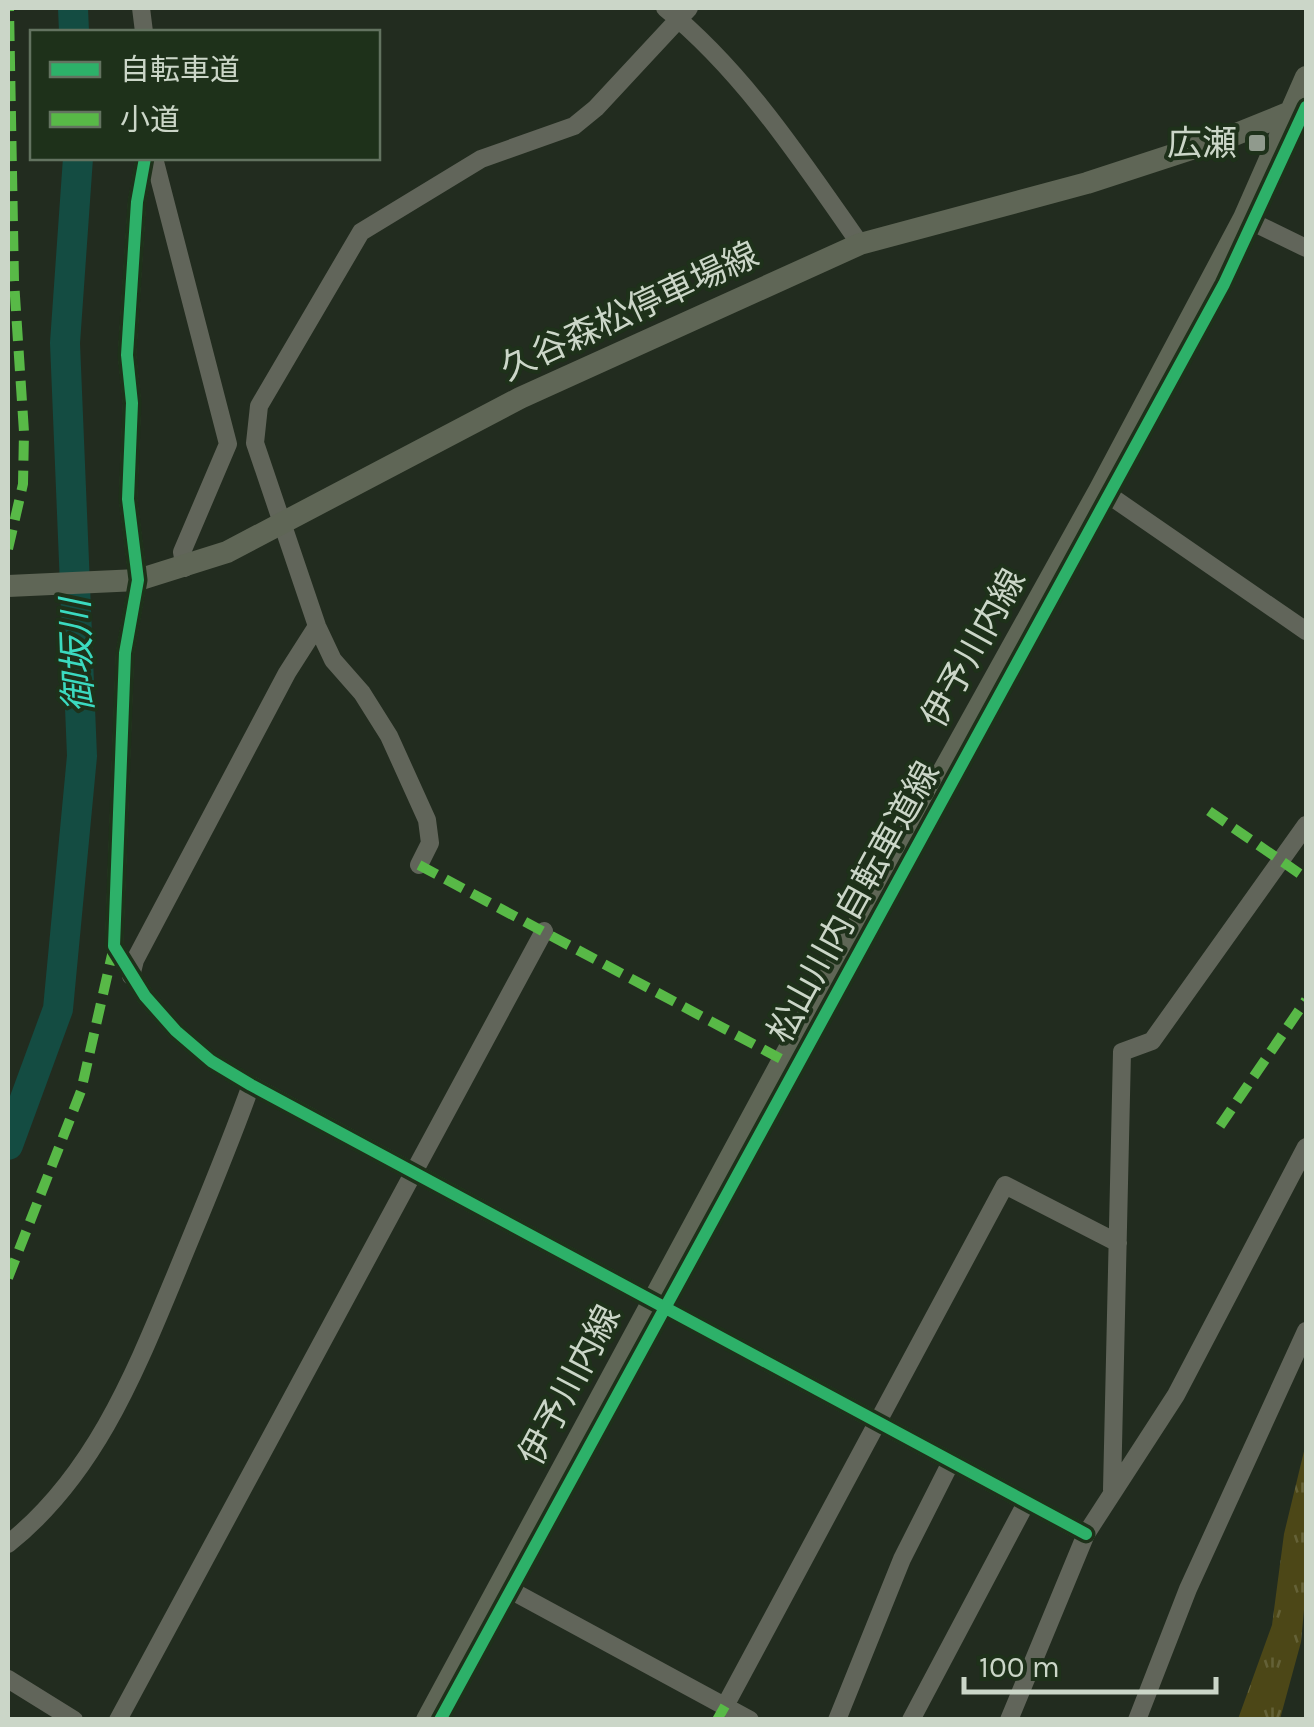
<svg xmlns="http://www.w3.org/2000/svg" width="1314" height="1727" viewBox="0 0 1314 1727" font-family="Karla,'Noto Sans JP',sans-serif">
<defs>
<pattern id="grass-tufts" width="24" height="20" patternUnits="userSpaceOnUse" patternTransform="scale(2.5)"><rect width="24" height="20" fill="#4c4717"/><path d="M3 7l-1-3M5 7V3M7 7l1-3M15 17l-1-3M17 17v-4M19 17l1-3" fill="none" stroke="#646137"/></pattern>
</defs>
<rect width="100%" height="100%" fill="#222c1f"/>
<path fill="url(#grass-tufts)" d="M1306,1443V1588L1301,1642L1280,1719H1238L1272,1625L1284,1534Z"/>
<g fill="none" stroke-linecap="round" stroke-linejoin="round">
<path stroke="#144c42" stroke-width="30" d="M73,8L74,32
M8,1145L58,1009L82,756L65,343L78,158"/>
<path stroke="#61655a" stroke-width="18" d="M141,8L144,32
M665,8C744,72 802,161 860,244
M145,158L137,202L127,355L132,403L128,499L138,580L125,653L114,946L145,996L176,1031L211,1061L251,1085L1086,1534
M154,158L228,444L182,552L185,568
M1244,218L1306,248
M1100,489L1306,631
M419,865L430,843L427,820L389,736L362,693L333,660L317,626L255,443L259,406L361,232L481,159L574,126L596,108L689,8
M131,976L135,960L287,673L317,626
M1112,1490L1122,1052L1152,1041L1306,825
M8,1544C96,1474 136,1370 178,1269C203,1208 229,1147 251,1085
M501,1585L750,1720
M8,1679L74,1720
M725,1706L1005,1185L1118,1243
M118,1720L544,931
M837,1720L902,1559L950,1464
M911,1720L1026,1503
M1009,1720L1086,1534L1176,1395L1306,1147
M1137,1720L1188,1589L1306,1331"/>
<path stroke="#5f6656" stroke-width="22" d="M8,586L138,580L227,552L520,398L860,244L1087,183L1234,135L1293,111
M427,1720L783,1060L1100,489L1244,218L1306,77"/>
<path stroke="#58b947" stroke-width="10" stroke-dasharray="20 10" stroke-linecap="butt" d="M8,549L23,484L24,432L14,281L9,8
M1209,811L1306,878
M419,865L783,1060
M1220,1126L1306,1000
M8,1278L81,1091L114,946
M717,1720L725,1706"/>
<g stroke="#1e311a" stroke-width="19">
<path id="cycleway" d="M145,158L137,202L127,355L132,403L128,499L138,580L125,653L114,946L145,996L176,1031L211,1061L251,1085L1086,1534
M440,1720L1224,284L1306,107"/>
</g>
<use href="#cycleway" stroke="#2db169" stroke-width="12"/>
</g>
<rect fill="#909a8d" stroke="#1e311a" stroke-width="4" x="1247" y="133" width="20" height="20" rx="5"/>
<g text-anchor="middle" stroke-width="8" stroke-linejoin="round" paint-order="stroke">
<g font-size="35" fill="#cbd6c8" stroke="#1e311a" text-anchor="end">
<text x="1237" y="155">広瀬</text>
</g>
<g font-size="35" fill="#cbd6c8" stroke="#1e311a">
<text transform="translate(629 311) rotate(-25)" y="12">久谷森松停車場線</text>
<text transform="translate(973 648) rotate(-61)" y="12">伊予川内線</text>
<text transform="translate(853 902) rotate(-61)" y="12">松山川内自転車道線</text>
<text transform="translate(569 1385) rotate(-62)" y="12">伊予川内線</text>
</g>
<g font-size="38" font-style="italic" fill="#3bdac0" stroke="#1e311a">
<text transform="translate(77 656) rotate(-92)" y="13">御坂川</text>
</g>
</g>
<rect width="1314" height="1727" fill="none" stroke="#cbd6c8" stroke-width="20"/>
<rect x="30" y="30" width="350" height="130" fill="#1e311a" stroke="#637360" stroke-width="2.5"/>
<rect x="50" y="62" width="50" height="15" fill="#2db169" stroke="#637360" stroke-width="2.5"/>
<text x="120" y="80" font-size="30" fill="#cbd6c8">自転車道</text>
<rect x="50" y="112" width="50" height="15" fill="#58b947" stroke="#637360" stroke-width="2.5"/>
<text x="120" y="130" font-size="30" fill="#cbd6c8">小道</text>
<path d="M964 1677v15h252v-15" fill="none" stroke="#cbd6c8" stroke-width="5"/>
<text x="979" y="1677" font-size="30" fill="#cbd6c8" stroke="#1e311a" stroke-width="8" paint-order="stroke">100 m</text>
</svg>
